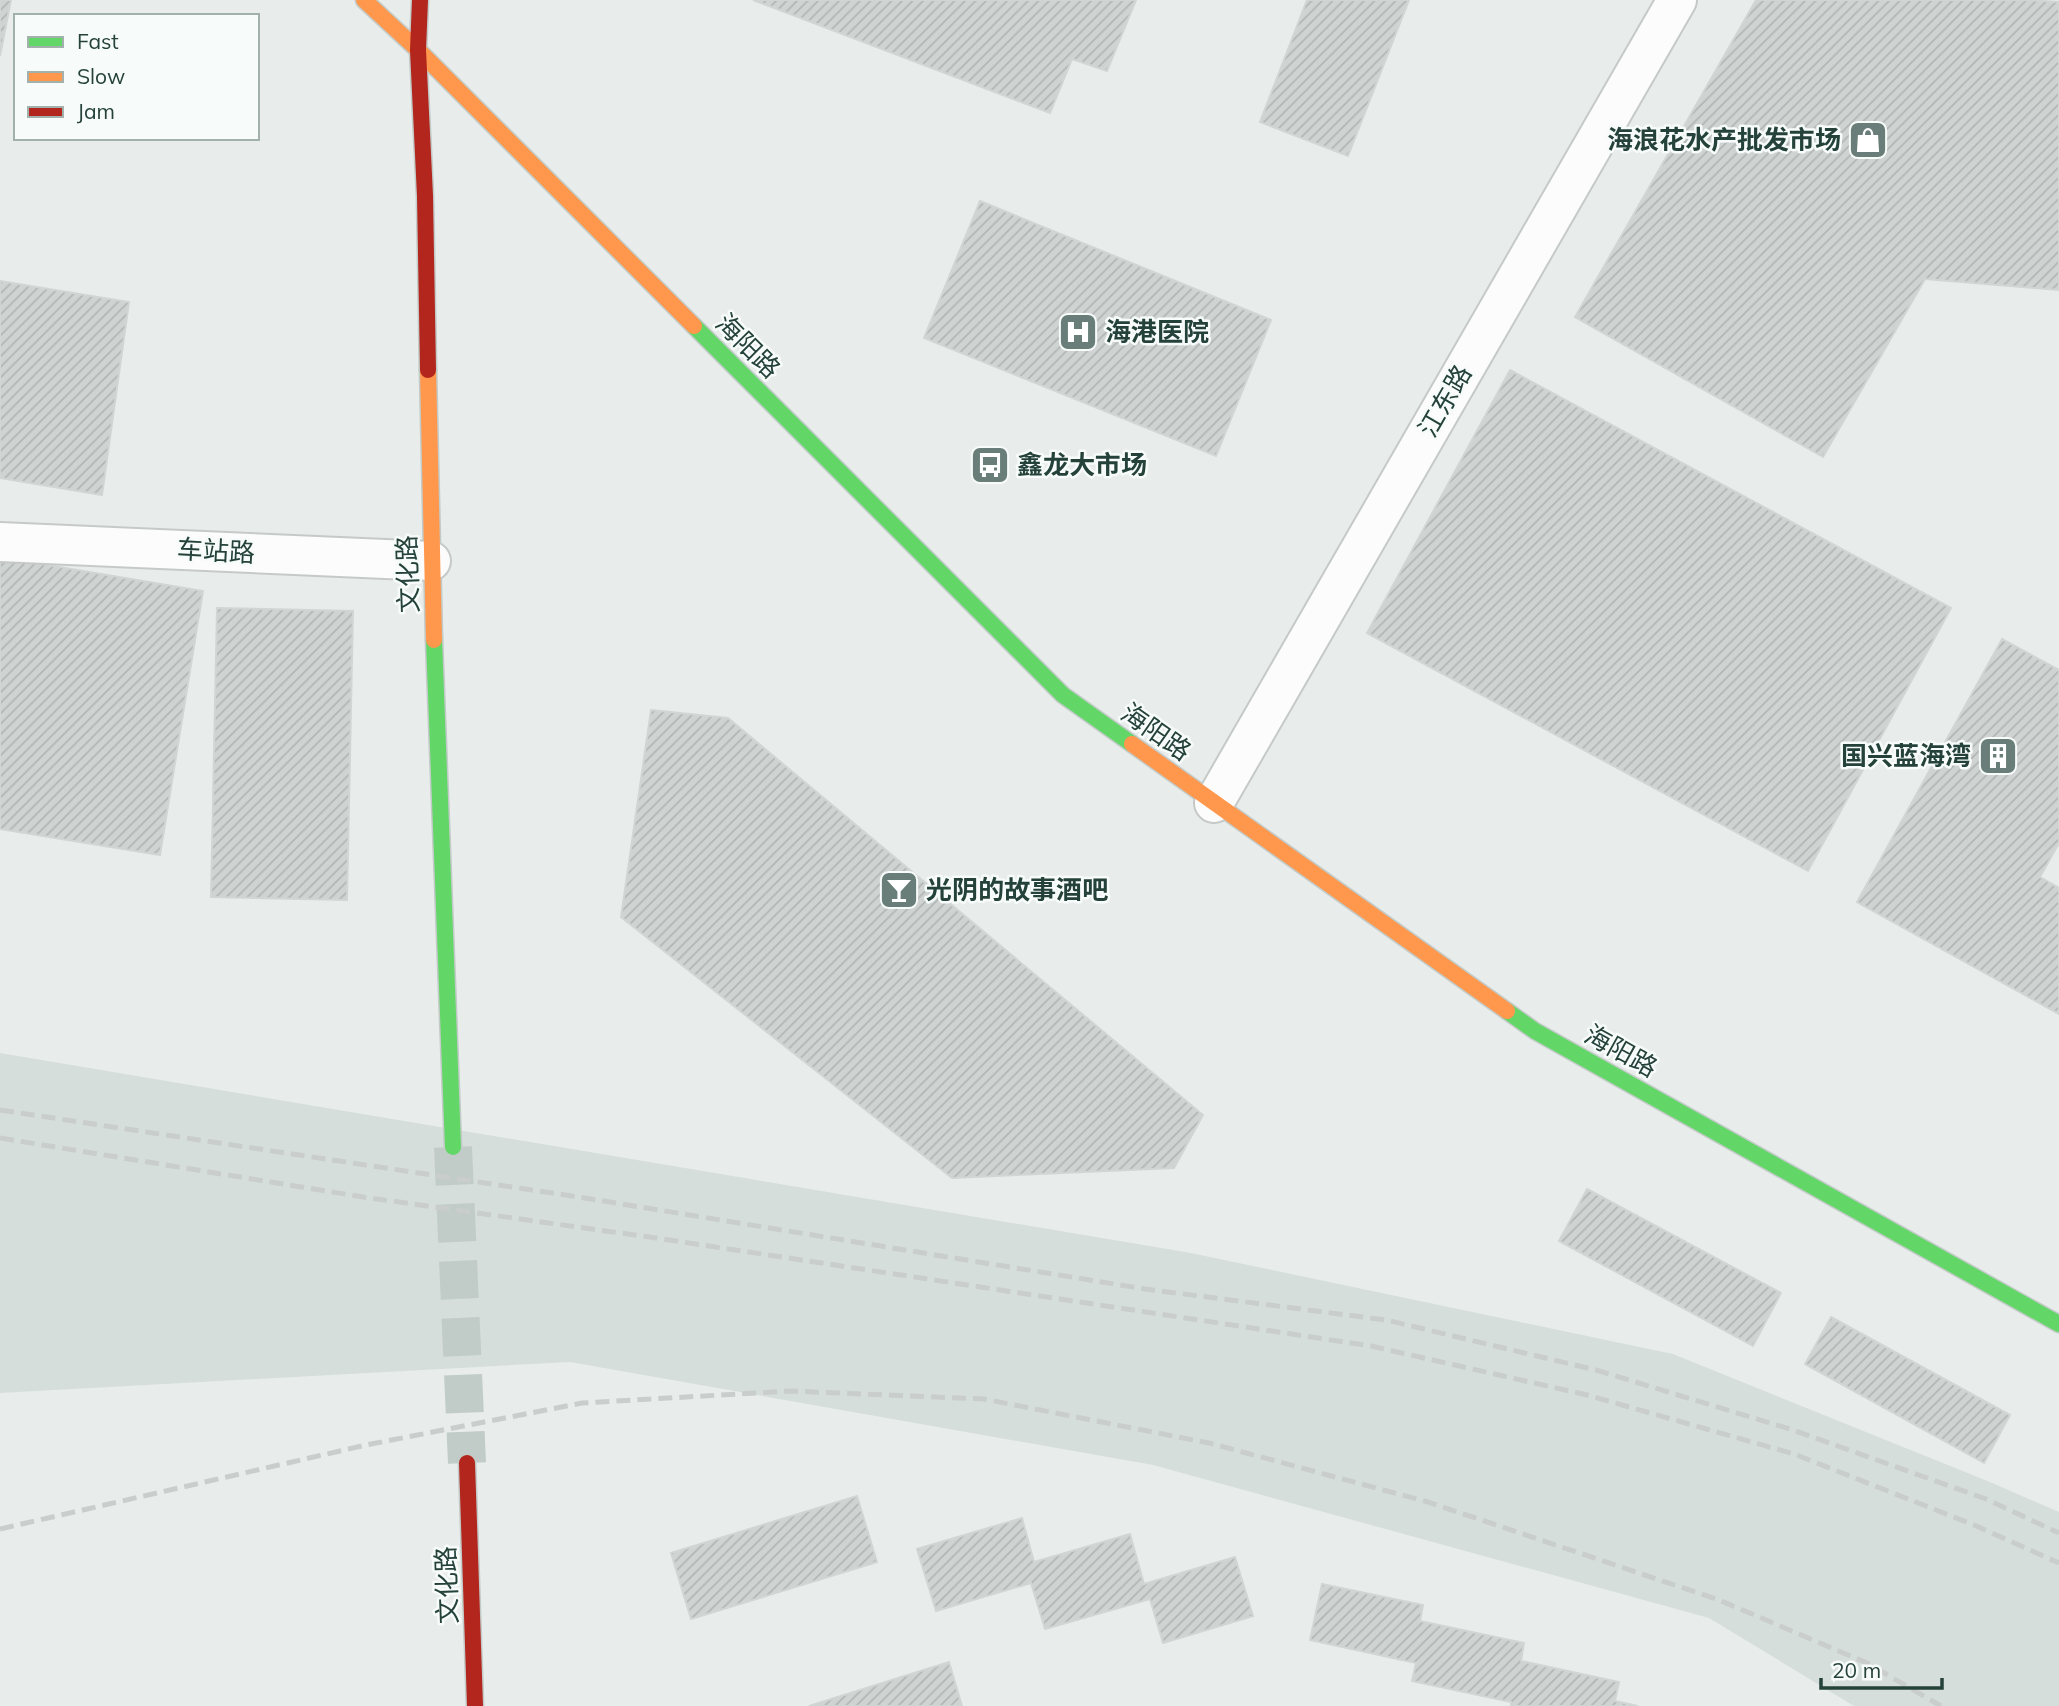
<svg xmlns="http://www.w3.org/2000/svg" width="2059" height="1706" viewBox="0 0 2059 1706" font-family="Mulish,'Noto Sans SC',sans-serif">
<defs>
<pattern id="building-hatch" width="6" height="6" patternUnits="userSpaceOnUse" patternTransform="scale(1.75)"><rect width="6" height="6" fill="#cfd4d2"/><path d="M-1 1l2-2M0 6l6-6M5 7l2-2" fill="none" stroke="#b2b7b5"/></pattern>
</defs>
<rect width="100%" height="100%" fill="#e8edeb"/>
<path fill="#d6dedb" d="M0,1053L1191,1253L1673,1354L1990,1482L2059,1512V1706H1854L1709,1618L1153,1465L570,1362L0,1393Z"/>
<path fill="url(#building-hatch)" stroke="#d1d6d4" stroke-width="2" d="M0,0H11L0,56Z
M753,0H1136L1107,71L1072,59L1050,113Z
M1307,0H1409L1348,156L1260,122Z
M1756,0H2030L2059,2V290L1925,279L1823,457L1575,317Z
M980,201L1271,320L1216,456L924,338Z
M0,281L129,302L102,495L0,478Z
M1510,370L1951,608L1808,871L1367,633Z
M0,557L203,591L160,855L0,829Z
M217,608L353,611L347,900L211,897Z
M2002,639L2059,670V843L2040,877L2059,888V1014L1857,902Z
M651,710L728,718L1203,1115L1174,1168L952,1178L621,917Z
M1587,1189L1781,1293L1753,1346L1559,1241Z
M1831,1317L2010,1415L1984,1463L1805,1364Z
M857,1496L877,1562L691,1619L671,1553Z
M1022,1518L1034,1562L1130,1534L1144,1584L1235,1557L1253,1616L1163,1643L1150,1599L1045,1629L1031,1583L936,1611L917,1549Z
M1322,1584L1423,1605L1420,1621L1524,1643L1521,1661L1619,1682L1615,1701L1638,1706H1511V1702L1412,1681L1416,1663L1310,1640Z
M949,1662L962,1706H809Z"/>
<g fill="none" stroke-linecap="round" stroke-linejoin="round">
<path stroke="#c1cbc8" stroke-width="38" stroke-dasharray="38 19" stroke-linecap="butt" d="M453,1147L467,1463"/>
<g stroke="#c5cac8" stroke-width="42">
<path id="street" d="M0,542L431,561
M1214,803L1677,0"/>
</g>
<g stroke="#c3cbc8" stroke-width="19">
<path id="fast" d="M694,326L1063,695L1132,744
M434,640L453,1147
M1507,1011L1535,1031L2059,1324"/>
</g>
<g stroke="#c3cbc8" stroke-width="19">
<path id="slow" d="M364,0L418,50L694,326
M428,370L434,640
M1132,744L1507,1011"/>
</g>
<g stroke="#c3cbc8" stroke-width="19">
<path id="jam" d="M420,0L418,50L425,196L428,370
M467,1463L475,1706"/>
</g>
<use href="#street" stroke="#fcfcfc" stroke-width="38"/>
<use href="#fast" stroke="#63d668" stroke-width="16"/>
<use href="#slow" stroke="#ff974d" stroke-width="16"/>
<use href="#jam" stroke="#b3261e" stroke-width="16"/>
<path stroke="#c9cdcc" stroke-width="5" stroke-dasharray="14 7" stroke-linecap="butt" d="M0,1110L585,1198L1145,1289L1386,1320L1596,1370L1793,1430L1986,1499L2059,1533
M0,1138L363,1197L656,1238L1371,1346L1587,1395L1794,1454L1974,1525L2059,1563
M0,1529L366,1445L582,1403L790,1391L984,1399L1209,1443L1428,1502L1719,1600L1867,1663L1941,1706"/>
</g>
<defs>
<g id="shop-square" transform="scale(2.0125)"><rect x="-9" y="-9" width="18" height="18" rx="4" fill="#697e78" stroke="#f7fbf9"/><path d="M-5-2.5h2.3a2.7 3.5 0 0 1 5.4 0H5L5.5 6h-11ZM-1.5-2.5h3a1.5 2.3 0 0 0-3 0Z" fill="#fff"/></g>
<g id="hospital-square" transform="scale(2.0125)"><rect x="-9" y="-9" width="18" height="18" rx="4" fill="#697e78" stroke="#f7fbf9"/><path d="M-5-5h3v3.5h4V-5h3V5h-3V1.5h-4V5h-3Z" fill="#fff"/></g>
<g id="bus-square" transform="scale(2.0125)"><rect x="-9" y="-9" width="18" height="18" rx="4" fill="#697e78" stroke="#f7fbf9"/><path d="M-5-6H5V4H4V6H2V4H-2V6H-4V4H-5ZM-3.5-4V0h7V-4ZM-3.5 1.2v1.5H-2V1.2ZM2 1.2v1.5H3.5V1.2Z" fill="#fff"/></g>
<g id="building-square" transform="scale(2.0125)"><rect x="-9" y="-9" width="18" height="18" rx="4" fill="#697e78" stroke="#f7fbf9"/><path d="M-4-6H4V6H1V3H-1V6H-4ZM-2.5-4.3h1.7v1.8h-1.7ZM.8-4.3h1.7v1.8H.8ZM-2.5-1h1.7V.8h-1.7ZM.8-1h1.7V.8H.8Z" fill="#fff"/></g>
<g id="bar-square" transform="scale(2.0125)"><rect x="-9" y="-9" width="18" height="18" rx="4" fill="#697e78" stroke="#f7fbf9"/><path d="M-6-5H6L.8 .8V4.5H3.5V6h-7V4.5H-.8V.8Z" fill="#fff"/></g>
</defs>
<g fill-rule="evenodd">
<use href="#shop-square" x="1868" y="140"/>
<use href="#hospital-square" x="1078" y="332"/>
<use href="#bus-square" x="990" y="465"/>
<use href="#building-square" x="1998" y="756"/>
<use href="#bar-square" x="899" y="890"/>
</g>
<g text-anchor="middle" stroke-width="5" stroke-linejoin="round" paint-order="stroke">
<g font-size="26" font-weight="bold" fill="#24423a" stroke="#f7fbf9" text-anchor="start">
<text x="1841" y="149" text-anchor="end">海浪花水产批发市场</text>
<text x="1105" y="341">海港医院</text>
<text x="1017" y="474">鑫龙大市场</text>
<text x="1971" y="765" text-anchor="end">国兴蓝海湾</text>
<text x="926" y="899">光阴的故事酒吧</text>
</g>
<g font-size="26" fill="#24423a" stroke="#f7fbf9">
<text transform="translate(748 346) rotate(45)" y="9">海阳路</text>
<text transform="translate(1445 401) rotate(-60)" y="9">江东路</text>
<text transform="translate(216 551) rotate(3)" y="9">车站路</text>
<text transform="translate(408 574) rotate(-92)" y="9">文化路</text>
<text transform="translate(1156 732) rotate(35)" y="9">海阳路</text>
<text transform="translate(1621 1051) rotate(29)" y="9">海阳路</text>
<text transform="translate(447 1585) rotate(-92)" y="9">文化路</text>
</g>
</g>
<rect x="14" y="14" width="245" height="126" fill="#f7fbf9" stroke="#a3b1ad" stroke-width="2"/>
<rect x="28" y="37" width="35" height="10" fill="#63d668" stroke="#a3b1ad" stroke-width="2"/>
<text x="77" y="49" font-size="21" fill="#24423a">Fast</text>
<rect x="28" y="72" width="35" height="10" fill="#ff974d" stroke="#a3b1ad" stroke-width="2"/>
<text x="77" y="84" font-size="21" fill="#24423a">Slow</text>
<rect x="28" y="107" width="35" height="10" fill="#b3261e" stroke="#a3b1ad" stroke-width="2"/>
<text x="77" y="119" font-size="21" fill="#24423a">Jam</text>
<path d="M1821 1678v10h121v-10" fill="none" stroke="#24423a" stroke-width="3.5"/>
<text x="1832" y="1678" font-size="21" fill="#24423a" stroke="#f7fbf9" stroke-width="5" paint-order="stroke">20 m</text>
</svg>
